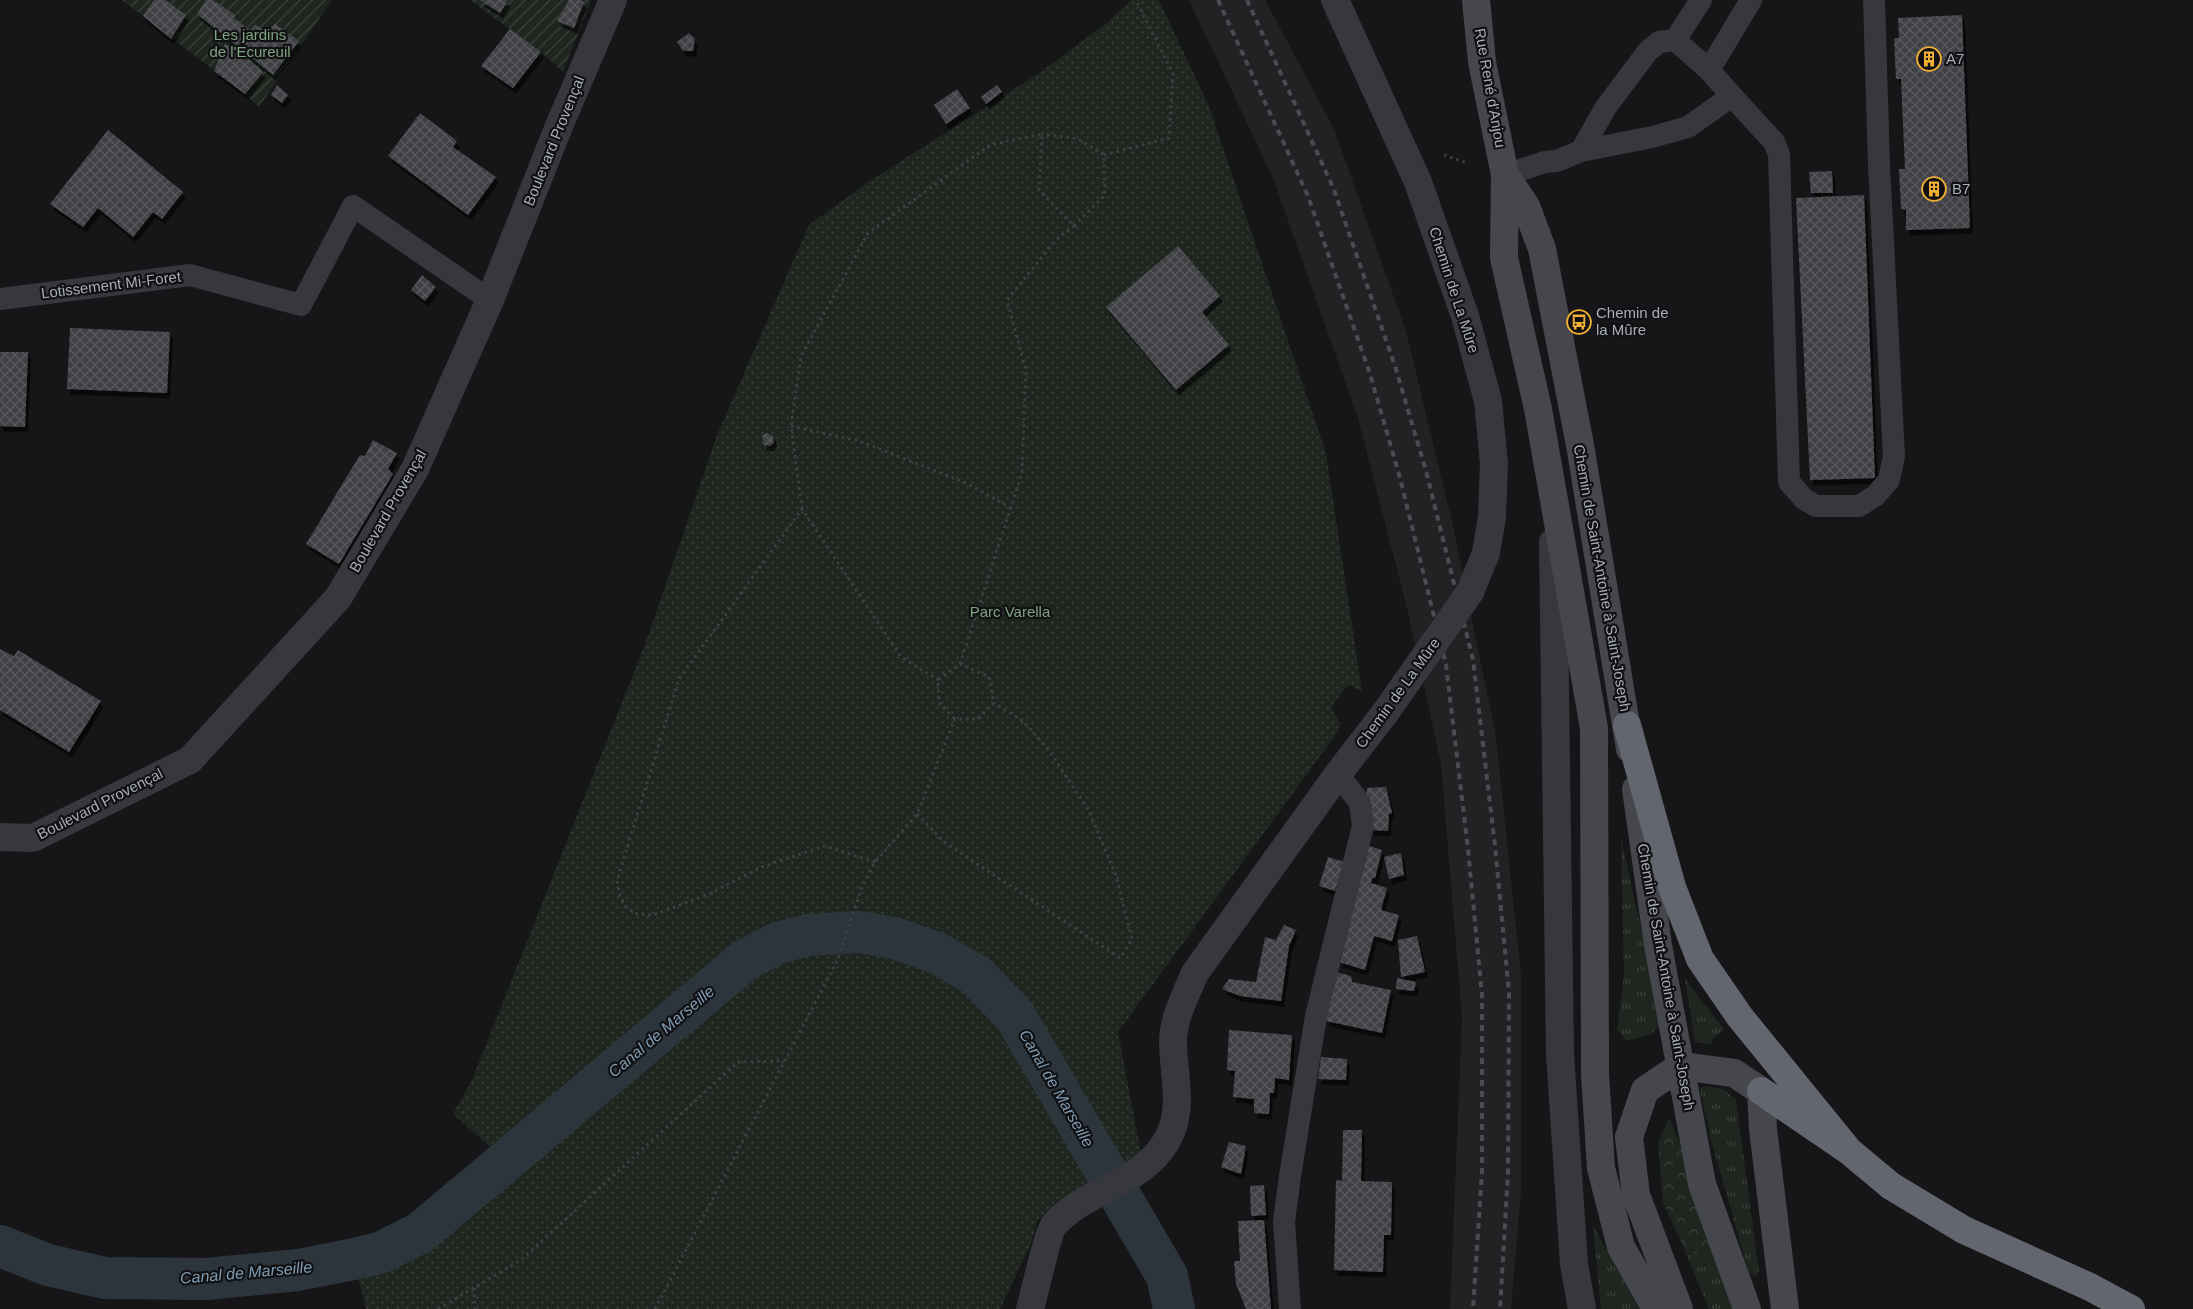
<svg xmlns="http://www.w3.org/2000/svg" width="2193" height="1309" viewBox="0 0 2193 1309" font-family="Helvetica,sans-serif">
<defs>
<pattern id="grass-tufts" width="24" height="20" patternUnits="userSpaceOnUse" patternTransform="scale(1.25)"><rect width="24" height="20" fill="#1e261f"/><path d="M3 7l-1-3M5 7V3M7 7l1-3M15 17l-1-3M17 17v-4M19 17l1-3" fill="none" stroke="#3c433d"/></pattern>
<pattern id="forest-crowns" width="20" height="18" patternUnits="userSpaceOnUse" patternTransform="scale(1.25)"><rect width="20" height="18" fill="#1e261f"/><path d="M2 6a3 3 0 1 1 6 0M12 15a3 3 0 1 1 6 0" fill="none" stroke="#3c433d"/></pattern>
<pattern id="park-dots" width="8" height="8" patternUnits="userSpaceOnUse" patternTransform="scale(1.25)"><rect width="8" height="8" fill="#1e261f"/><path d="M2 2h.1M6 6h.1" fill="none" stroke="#3c433d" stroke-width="1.8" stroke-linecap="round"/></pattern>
<pattern id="garden-furrows" width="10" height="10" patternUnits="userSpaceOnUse" patternTransform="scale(1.25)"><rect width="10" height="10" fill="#1e261f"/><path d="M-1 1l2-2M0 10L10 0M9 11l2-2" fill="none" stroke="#3c433d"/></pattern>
<pattern id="building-cross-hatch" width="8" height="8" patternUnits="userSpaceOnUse" patternTransform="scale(1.25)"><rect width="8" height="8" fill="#404145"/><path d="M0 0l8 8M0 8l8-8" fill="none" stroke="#595a5e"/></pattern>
<filter id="shadow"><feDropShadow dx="3" dy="5.5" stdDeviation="0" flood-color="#0009"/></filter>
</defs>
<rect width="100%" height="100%" fill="#161618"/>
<path fill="#222225" d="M1189,0H1265L1334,129L1406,331L1453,526L1496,737L1521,975V1192L1511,1309H1450L1462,1017L1441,764L1407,608L1358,418L1273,178Z"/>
<path fill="url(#grass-tufts)" d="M1621,838L1661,1022L1652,1034L1626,1041L1617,1029L1624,976Z
M1685,979L1724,1029L1712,1039V1044L1695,1042Z
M1705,1086L1723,1089L1736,1100L1759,1272L1755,1277L1749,1273L1711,1140L1700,1089Z
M1593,1225L1639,1309H1601Z
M1683,1246L1717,1267L1732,1309H1709Z"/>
<path fill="url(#forest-crowns)" d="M1669,1118L1684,1153L1717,1267L1683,1246L1663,1203L1658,1143Z"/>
<path fill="url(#park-dots)" d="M1131,0H1159L1209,106L1326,453L1362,692L1351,685L1345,688L1331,708L1340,723L1337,733L1118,1032L1142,1158L1049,1210L1038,1220L1031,1243L1000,1309H366L354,1259L380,1253L420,1233L506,1161L453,1114L472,1080L646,642L717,435L809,225L867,183L1038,74L1109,21Z"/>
<path fill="url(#garden-furrows)" d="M122,0H332L259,107L245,94Z
M470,0H591L563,72L541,52Z"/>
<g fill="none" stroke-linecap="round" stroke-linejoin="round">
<path stroke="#2c353c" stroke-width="42" d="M0,1246L48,1265L105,1278L207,1279L298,1270L354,1259L380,1253L420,1233L745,960L778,943L808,935L860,932L894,938L937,953L976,975L1015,1016L1167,1276L1174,1309"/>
</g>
<path fill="url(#building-cross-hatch)" filter="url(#shadow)" d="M154,0H165L186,15L171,39L143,16Z
M206,0H213L235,15L234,18L250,30L255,25L267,32L275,24L299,41L273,75L197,14Z
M480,0H508L500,13Z
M569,0H580L584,2L574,28L557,21Z
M1962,15L1970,228L1906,230V210L1901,209L1899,169H1905L1901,79H1896L1894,38H1899L1898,18Z
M510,29L541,52L513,88L481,66Z
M689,33L695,39L693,51H683L677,42Z
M225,44L237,49L263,72L245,94L214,71Z
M277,85L288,95L282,103L271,95Z
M997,85L1002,92L986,104L981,97Z
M957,89L970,108L946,124L934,105Z
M420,113L457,141L453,147L496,177L468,215L388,156Z
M108,130L183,192L162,219L153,212L133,237L98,208L83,227L50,204Z
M1832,171L1833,193H1811L1809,172Z
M1864,195L1875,478L1810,480L1796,198Z
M1178,246L1220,296L1202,312L1229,345L1176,390L1106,307Z
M422,275L436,287L425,301L411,290Z
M70,328L170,332L167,393L67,389Z
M0,352H28L25,427L0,426Z
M767,433L773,436L774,442L770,446L764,445L762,436Z
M373,440L397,453L388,469L393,474L339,564L306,544L360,455L365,456Z
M0,649L14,656L18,650L101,701L69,752L0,710Z
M1386,787L1392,813L1389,814L1388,831L1371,830L1366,798L1367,788Z
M1369,846L1382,850L1375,878H1372L1371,883L1387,888L1381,910L1399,915L1392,941L1374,936L1365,970L1339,962Z
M1401,853L1404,875L1389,879L1384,857Z
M1328,857L1344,862L1335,891L1319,886Z
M1284,925L1296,930L1289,946L1281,1001L1240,996L1222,989L1229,979L1256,982L1265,937L1276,940Z
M1417,936L1425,972L1401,977L1398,940Z
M1335,972L1351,976L1352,982L1391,990L1382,1033L1326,1021Z
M1397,978L1416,982L1414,991L1396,989Z
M1229,1030L1292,1035L1289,1080L1275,1078L1274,1093H1270L1269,1114L1254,1113V1099L1233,1097L1235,1071L1227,1070Z
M1321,1057L1347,1059L1346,1080L1318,1079Z
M1343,1130H1362L1361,1181L1392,1182L1391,1235H1384L1383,1272L1334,1270L1336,1180L1342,1181Z
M1229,1142L1246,1146L1241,1174L1221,1167Z
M1264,1185L1266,1215L1251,1216L1250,1186Z
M1264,1220L1271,1309H1246L1236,1284L1234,1261H1240L1238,1221Z"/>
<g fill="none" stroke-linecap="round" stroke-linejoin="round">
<path stroke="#3d3f44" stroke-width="3" stroke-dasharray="2.5 4" stroke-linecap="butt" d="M1104,155L1169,138L1173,74L1136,0
M1444,155L1467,163
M791,426L859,441L966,483L1011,508
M802,509L791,426L801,356L868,233L990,145L1042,134L1039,190L1074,226L1105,195L1104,155L1078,139L1042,134
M960,664L1022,473L1026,371L1007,300L1056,240L1074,226
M917,814L944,842L1120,958L1132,939L1116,876L1089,811L1048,749L1023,721L994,703
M875,862L825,846L764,866L709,894L653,915L637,914L626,907L620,896L617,881L679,679L802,509L901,657L938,680
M474,1288L475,1309
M438,1309L521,1260L738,1062L784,1061
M655,1309L838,959L861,889L875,862L917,814L955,719H978L994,703L989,677L960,664L938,680L939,703L955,719"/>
<path stroke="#37383d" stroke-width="22" d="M1675,40L1701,0
M1709,70L1751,0
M1732,96L1774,142L1779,154L1789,482L1804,499L1816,506H1859L1875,496L1889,480L1894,456L1879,165L1874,0
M1505,175L1545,162L1557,161L1581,151L1652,137L1688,127L1732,96L1709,70L1675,40L1659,42L1648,51L1606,107L1581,151
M0,299L190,275L301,305L353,206L490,300
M1290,1309L1284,1222L1290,1176L1316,1016L1363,826L1360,803L1338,774"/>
<path stroke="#37383d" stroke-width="28" d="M1335,0L1418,182L1465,316L1488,401L1494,464L1492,517L1486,553L1470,592
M1553,542L1560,1054L1574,1264L1582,1309
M0,837L33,838L190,760L338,598L415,469L490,300L559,126L613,0
M1030,1309C1034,1295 1048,1232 1054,1225C1088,1186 1149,1184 1171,1132C1183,1103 1173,1071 1173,1042C1173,1018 1186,994 1195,973L1338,774L1385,713"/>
<path stroke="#45474d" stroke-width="28" d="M1476,0L1482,62L1505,175L1504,258L1538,409L1594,728L1595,1074L1601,1168L1621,1247L1656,1309
M1505,175L1526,206L1542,249L1580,445L1630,749
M1636,789L1658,945L1702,1184L1747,1309
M1679,1309L1636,1195L1629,1137L1645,1090L1681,1066L1734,1073L1761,1091L1763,1129L1785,1309"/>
<path stroke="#63666e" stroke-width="28" d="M1627,725L1672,887L1700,959L1740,1017L1849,1151
M1761,1091L1849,1151L1891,1186L1964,1230L2090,1287L2131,1309"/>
<path stroke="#4a4c52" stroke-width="4" stroke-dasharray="6 5" stroke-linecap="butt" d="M1218,0L1308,196L1370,374L1400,478L1446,665L1468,849L1482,995V1172L1473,1309
M1247,0L1333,187L1395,366L1426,471L1473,660L1495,846L1509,993L1508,1173L1500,1309"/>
<path stroke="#37383d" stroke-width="28" d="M1385,713L1470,592"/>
</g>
<defs>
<g id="building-ring" transform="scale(1.25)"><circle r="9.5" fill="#111113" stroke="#f2b134" stroke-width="1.5"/><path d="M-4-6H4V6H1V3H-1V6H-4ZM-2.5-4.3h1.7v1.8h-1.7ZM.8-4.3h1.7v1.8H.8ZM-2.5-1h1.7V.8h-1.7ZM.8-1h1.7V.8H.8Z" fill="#f2b134"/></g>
<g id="bus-ring" transform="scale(1.25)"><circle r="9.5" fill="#111113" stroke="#f2b134" stroke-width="1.5"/><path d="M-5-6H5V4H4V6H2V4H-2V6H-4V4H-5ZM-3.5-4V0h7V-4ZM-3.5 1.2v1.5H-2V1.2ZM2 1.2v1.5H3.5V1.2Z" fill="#f2b134"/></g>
</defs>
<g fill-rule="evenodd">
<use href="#building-ring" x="1929" y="59"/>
<use href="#building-ring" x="1934" y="189"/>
<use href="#bus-ring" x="1579" y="322"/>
</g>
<g text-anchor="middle" stroke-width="4.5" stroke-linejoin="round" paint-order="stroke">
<g font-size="15" fill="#7fa381" stroke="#111113">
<text x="250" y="40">Les jardins<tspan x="250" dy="17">de l'Ecureuil</tspan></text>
<text x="1010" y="617">Parc Varella</text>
</g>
<g font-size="15" fill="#a8adb8" stroke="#111113" text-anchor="start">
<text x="1946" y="64">A7</text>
<text x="1952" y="194">B7</text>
<text x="1596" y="318">Chemin de<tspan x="1596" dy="17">la Mûre</tspan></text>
</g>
<g font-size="15" fill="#a8adb8" stroke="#111113">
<text transform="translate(1490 88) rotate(80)" y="5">Rue René d'Anjou</text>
<text transform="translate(554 141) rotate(-68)" y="5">Boulevard Provençal</text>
<text transform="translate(111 285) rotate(-7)" y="5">Lotissement Mi-Foret</text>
<text transform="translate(1454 290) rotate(72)" y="5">Chemin de La Mûre</text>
<text transform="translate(388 511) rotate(-60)" y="5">Boulevard Provençal</text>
<text transform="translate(1602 578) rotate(80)" y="5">Chemin de Saint-Antoine à Saint-Joseph</text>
<text transform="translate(1398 693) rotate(-54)" y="5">Chemin de La Mûre</text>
<text transform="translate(100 804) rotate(-27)" y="5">Boulevard Provençal</text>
<text transform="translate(1666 977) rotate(80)" y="5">Chemin de Saint-Antoine à Saint-Joseph</text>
</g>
<g font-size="16" font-style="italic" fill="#7f9bb3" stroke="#111113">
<text transform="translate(661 1031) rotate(-40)" y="6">Canal de Marseille</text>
<text transform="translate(1057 1088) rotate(60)" y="6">Canal de Marseille</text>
<text transform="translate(246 1272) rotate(-5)" y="6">Canal de Marseille</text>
</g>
</g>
</svg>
